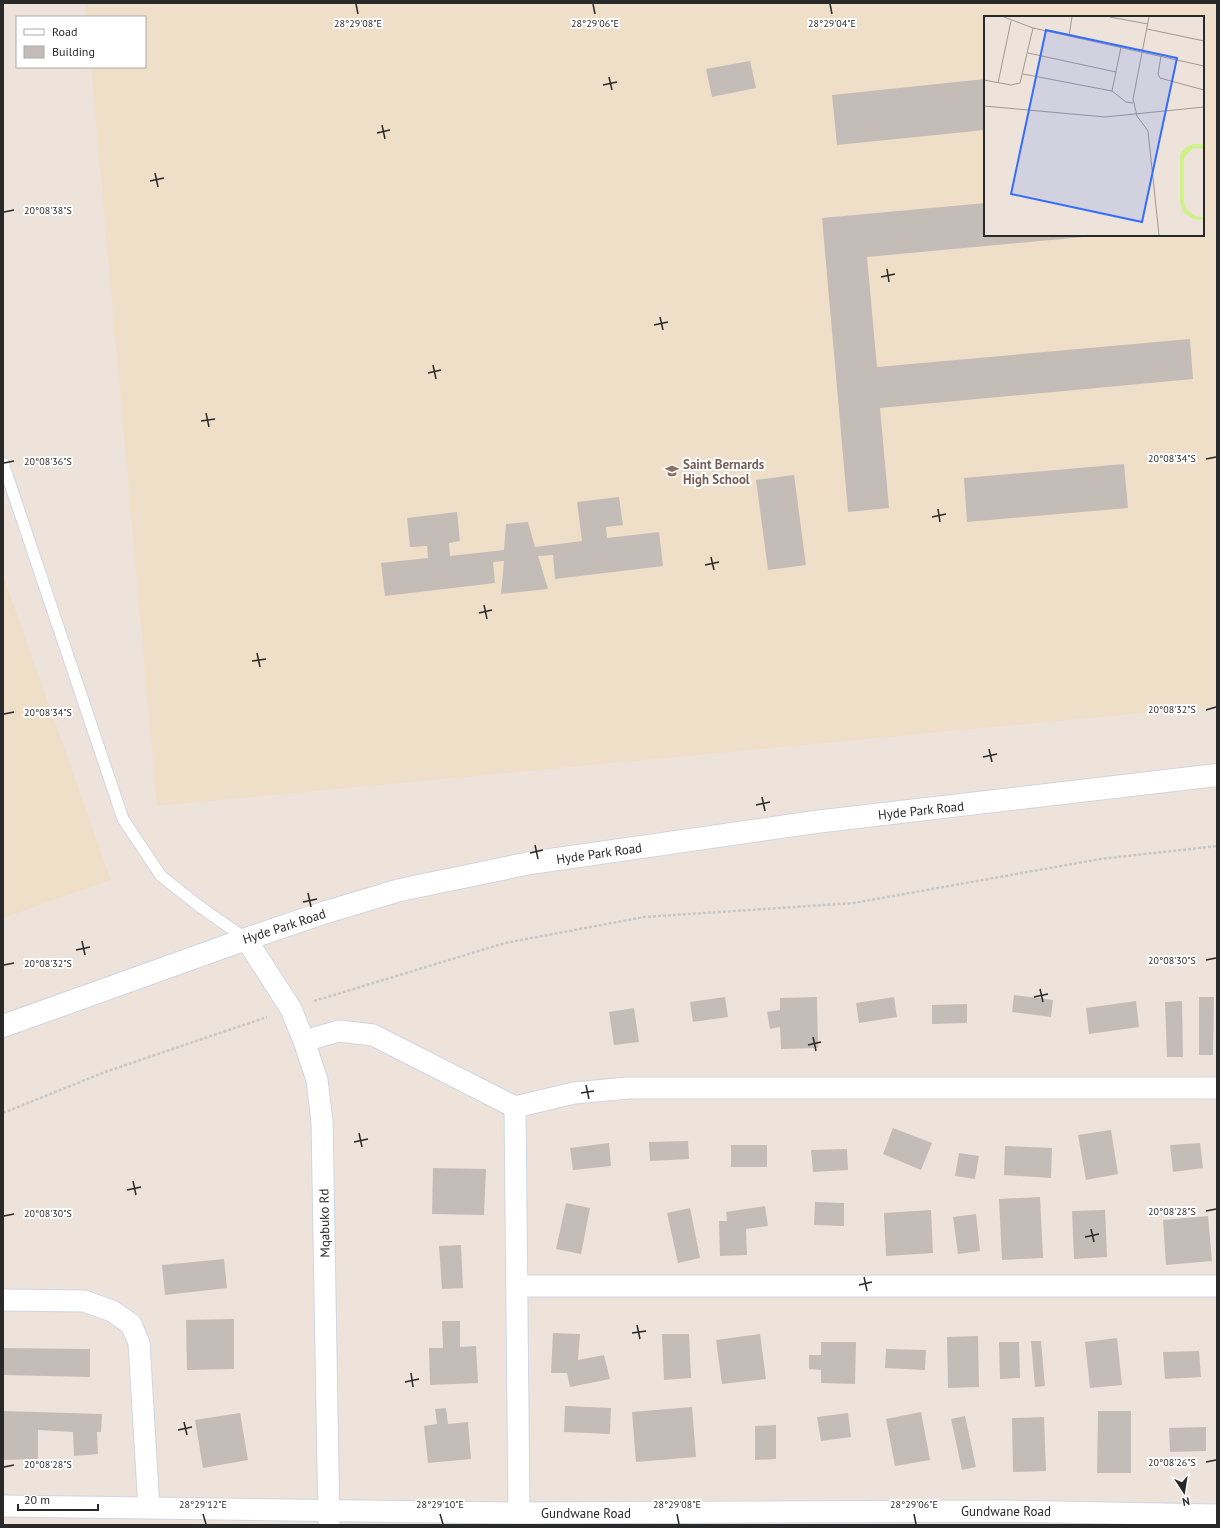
<svg xmlns="http://www.w3.org/2000/svg" width="1220" height="1528" viewBox="0 0 1220 1528" font-family="'PT Sans',sans-serif">
<rect width="100%" height="100%" fill="#ede3da"/>
<path fill="#f0dfc8" fill-rule="evenodd" d="M85,3H1217V706L157,806L91,67H145V17H86ZM985,17H1203V235H985Z
M3,575L111,880L3,918Z"/>
<path fill="#c4bdb7" d="M750,61L756,88L712,97L706,69Z
M985,79V130L837,145L832,95Z
M985,203V235H1094V236L867,257L877,367L1190,339L1193,379L880,408L889,508L848,512L822,218Z
M1124,464L1128,508L967,522L964,478Z
M794,475L806,565L768,570L756,480Z
M619,497L623,525L606,527L607,538L659,532L663,566L555,579L553,555L538,556L548,589L501,594L504,561L493,562L495,583L385,596L381,563L428,558L427,546L410,547L407,518L457,512L460,541L449,543L450,556L504,550L506,524L528,522L535,547L582,541L577,502Z
M1014,995L1053,1000L1051,1017L1012,1012Z
M725,997L728,1017L693,1022L690,1002Z
M817,997L818,1048L781,1049L780,1027L770,1029L767,1012L780,1010V998Z
M894,997L897,1017L859,1023L856,1003Z
M1199,997H1214L1213,1055H1199Z
M1136,1001L1139,1027L1089,1034L1086,1008Z
M1182,1001L1183,1057H1167L1165,1002Z
M967,1004V1023L932,1024V1005Z
M634,1008L639,1042L614,1045L609,1012Z
M893,1128L932,1143L921,1170L883,1154Z
M1111,1130L1118,1174L1086,1180L1078,1135Z
M688,1141L689,1159L650,1161L649,1142Z
M609,1143L611,1166L573,1170L570,1148Z
M1200,1143L1203,1168L1173,1172L1170,1145Z
M731,1145H767V1167H731Z
M1005,1146L1052,1148L1051,1178L1004,1175Z
M847,1149L848,1170L813,1172L811,1150Z
M959,1153L979,1156L975,1179L955,1176Z
M433,1168L486,1169L484,1215L432,1214Z
M1040,1197L1043,1258L1002,1260L999,1199Z
M815,1202L844,1203V1226L814,1225Z
M566,1203L590,1208L581,1254L556,1249Z
M765,1206L768,1226L746,1229L747,1255L720,1256L719,1221H727L726,1212Z
M690,1208L700,1258L678,1263L667,1213Z
M931,1210L933,1253L886,1256L884,1213Z
M1105,1210L1107,1257L1074,1259L1072,1211Z
M976,1214L980,1251L958,1254L953,1217Z
M1208,1216L1212,1261L1166,1265L1163,1220Z
M461,1245L463,1288L442,1289L439,1246Z
M224,1259L227,1288L165,1295L162,1265Z
M234,1319V1369L187,1370L186,1320Z
M442,1321H460V1347L476,1346L478,1383L430,1385L429,1348H443Z
M553,1333L580,1334L578,1360L604,1355L610,1379L570,1387L567,1373H551Z
M662,1334H689L691,1378L664,1380Z
M760,1334L766,1379L722,1384L716,1340Z
M978,1336L979,1387L948,1388L947,1337Z
M1117,1338L1122,1385L1090,1388L1085,1342Z
M1031,1341H1041L1045,1386L1035,1387Z
M821,1342H856L855,1384L821,1383V1370L809,1369V1355H821Z
M999,1342H1019L1020,1378L1000,1379Z
M3,1348L90,1349V1377L3,1375Z
M886,1349L926,1350L925,1370L885,1368Z
M1199,1351L1201,1377L1165,1379L1163,1352Z
M565,1406L611,1408L610,1434L564,1432Z
M692,1407L696,1457L636,1462L632,1412Z
M446,1408L448,1424L468,1422L471,1459L428,1463L424,1426L437,1424L435,1409Z
M3,1411L102,1414L101,1432H97L98,1454L74,1456L73,1432L38,1430V1459L3,1460Z
M1098,1411H1131V1473H1097Z
M921,1412L930,1460L895,1466L886,1419Z
M240,1413L248,1460L203,1468L195,1420Z
M848,1413L851,1437L821,1441L817,1417Z
M965,1416L976,1467L962,1470L951,1419Z
M1044,1417L1046,1471L1013,1472L1012,1418Z
M776,1425V1459L755,1460V1426Z
M1206,1427V1451L1170,1452L1169,1428Z"/>
<g fill="none" stroke-linecap="round" stroke-linejoin="round">
<g stroke="#cfd5e4" stroke-width="13">
<path id="service" d="M3,463L123,819L161,876L199,906L246,939"/>
</g>
<g stroke="#cfd5e4" stroke-width="23">
<path id="minor" d="M246,939L291,1009L304,1041L317,1080L322,1121L329,1525
M304,1041L339,1031L373,1035L515,1107L574,1093L628,1088H1217
M515,1107L519,1513
M518,1286H1217
M3,1300L84,1301L112,1311L131,1324L139,1343L149,1508
M3,1506L519,1513L1002,1511L1217,1515"/>
</g>
<g stroke="#cfd5e4" stroke-width="24">
<path id="tertiary" d="M3,1026L246,939L323,913L400,890L530,863L815,822L1217,775"/>
</g>
<path stroke="#c7c7c7" stroke-width="2.5" stroke-dasharray="3 2" stroke-linecap="butt" d="M314,1001L505,943L644,917L854,903L1100,859L1217,846
M3,1113L105,1072L267,1017"/>
<use href="#service" stroke="#fff" stroke-width="11"/>
<use href="#minor" stroke="#fff" stroke-width="21"/>
<use href="#tertiary" stroke="#fff" stroke-width="22"/>
</g>
<path fill="none" stroke="#292929" stroke-width="1.5" d="M356,4L358,14M593,4L595,14M830,4L832,14M609,77L612,90M603,85L617,82M382,125L385,139M377,133L390,130M155,173L158,187M150,181L164,178M4,212L14,210M887,269L889,282M881,277L895,274M660,317L663,330M654,325L668,322M433,365L436,379M428,373L441,370M206,413L209,427M201,421L215,419M1206,459L1216,457M4,463L14,461M938,509L940,522M932,517L946,514M711,557L714,570M705,565L719,562M484,605L487,619M479,613L492,610M257,653L260,667M252,661L266,659M1206,710L1216,707M4,714L14,712M989,749L992,762M983,757L997,754M762,797L765,811M756,805L770,802M535,845L538,859M530,853L543,850M308,893L311,907M303,902L317,899M82,941L85,955M76,950L90,947M1206,960L1216,958M4,965L14,963M1040,989L1043,1002M1034,997L1048,994M813,1037L816,1051M808,1045L821,1042M586,1085L589,1099M581,1093L594,1091M359,1133L362,1147M354,1142L368,1139M133,1181L136,1195M127,1190L141,1187M1206,1211L1216,1209M4,1216L14,1214M1091,1229L1094,1242M1085,1237L1099,1234M864,1277L867,1291M859,1285L872,1282M637,1325L640,1339M632,1333L646,1331M411,1373L413,1387M405,1382L419,1379M184,1422L187,1435M178,1430L192,1427M1206,1462L1216,1460M4,1467L14,1465M203,1514L206,1524M440,1514L443,1524M677,1514L679,1524M914,1514L916,1524"/>
<defs>
<g id="school-bare" transform="scale(1.08)"><path d="M0-5L7-2L0 1L-7-2ZM-4 1L0 2.5L4 1V4Q0 6-4 4Z" fill="#8d6e63" stroke="#fff" stroke-width="2.5" paint-order="stroke"/></g>
</defs>
<g fill-rule="evenodd">
<use href="#school-bare" x="672" y="471"/>
</g>
<g text-anchor="middle" stroke-width="4" stroke-linejoin="round" paint-order="stroke">
<g font-size="13" font-weight="bold" fill="#785e54" stroke="#fff" text-anchor="start">
<text x="683" y="469">Saint Bernards<tspan x="683" dy="15">High School</tspan></text>
</g>
<g font-size="13" fill="#292929" stroke="#fff">
<text transform="translate(921 810) rotate(-6)" y="5">Hyde Park Road</text>
<text transform="translate(599 853) rotate(-8)" y="5">Hyde Park Road</text>
<text transform="translate(284 926) rotate(-18)" y="5">Hyde Park Road</text>
<text transform="translate(324 1223) rotate(-91)" y="5">Mqabuko Rd</text>
<text x="1006" y="1516">Gundwane Road</text>
<text x="586" y="1518">Gundwane Road</text>
</g>
</g>
<g transform="translate(984 16)">
<rect width="220" height="220" fill="#ede3da"/>
<path d="M210,128H220V133L209,132L200,142V186L203,194L211,200L220,201V204L209,203L199,196L196,186V138L202,131Z" fill="#cff18c"/>
<path fill="none" stroke="#9f9993" stroke-width="1" d="M20,1L49,12L220,50M126,1L164,8M165,1L149,83L153,100L164,115L175,219M163,13L220,25M85,20L88,1M44,37L132,56M177,40L174,58L176,62L220,74M39,58L128,75L142,86L149,87M0,64L27,69L36,67L49,12M14,67L27,5M128,75L137,31M0,90L121,101L220,91"/>
<path fill="#356dff" fill-opacity="0.15" stroke="#356dff" stroke-width="2" d="M62,14L193,42L158,206L27,178Z"/>
<rect width="220" height="220" fill="none" stroke="#292929" stroke-width="2"/>
</g>
<g font-size="10" text-anchor="middle" fill="#292929" stroke="#fff" stroke-width="4" stroke-linejoin="round" paint-order="stroke">
<text x="358" y="27">28°29'08"E</text>
<text x="595" y="27">28°29'06"E</text>
<text x="832" y="27">28°29'04"E</text>
<text x="48" y="214">20°08'38"S</text>
<text x="1172" y="462">20°08'34"S</text>
<text x="48" y="465">20°08'36"S</text>
<text x="1172" y="713">20°08'32"S</text>
<text x="48" y="716">20°08'34"S</text>
<text x="1172" y="964">20°08'30"S</text>
<text x="48" y="967">20°08'32"S</text>
<text x="1172" y="1215">20°08'28"S</text>
<text x="48" y="1217">20°08'30"S</text>
<text x="1172" y="1466">20°08'26"S</text>
<text x="48" y="1468">20°08'28"S</text>
<text x="203" y="1508">28°29'12"E</text>
<text x="440" y="1508">28°29'10"E</text>
<text x="677" y="1508">28°29'08"E</text>
<text x="914" y="1508">28°29'06"E</text>
</g>
<rect width="1220" height="1528" fill="none" stroke="#292929" stroke-width="8"/>
<rect x="16" y="16" width="130" height="52" fill="#ffffff" stroke="#a9a9a9"/>
<rect x="24" y="29" width="20" height="6" fill="#ffffff" stroke="#a9a9a9"/>
<text x="52" y="36" font-size="12" fill="#292929">Road</text>
<rect x="24" y="46" width="20" height="12" fill="#c4bdb7" stroke="#a9a9a9"/>
<text x="52" y="56" font-size="12" fill="#292929">Building</text>
<g transform="translate(1184 1492) rotate(168)" stroke="#ffffff" stroke-width="3" paint-order="stroke">
<path d="M0-3L7 15L0 10L-7 15Z" fill="#292929"/>
<text y="-6" font-size="11" font-weight="bold" text-anchor="middle" fill="#292929">N</text>
</g>
<path d="M18 1504v6h80v-6" fill="none" stroke="#292929" stroke-width="2"/>
<text x="24" y="1504" font-size="12" fill="#292929" stroke="#ffffff" stroke-width="3" paint-order="stroke">20 m</text>
</svg>
